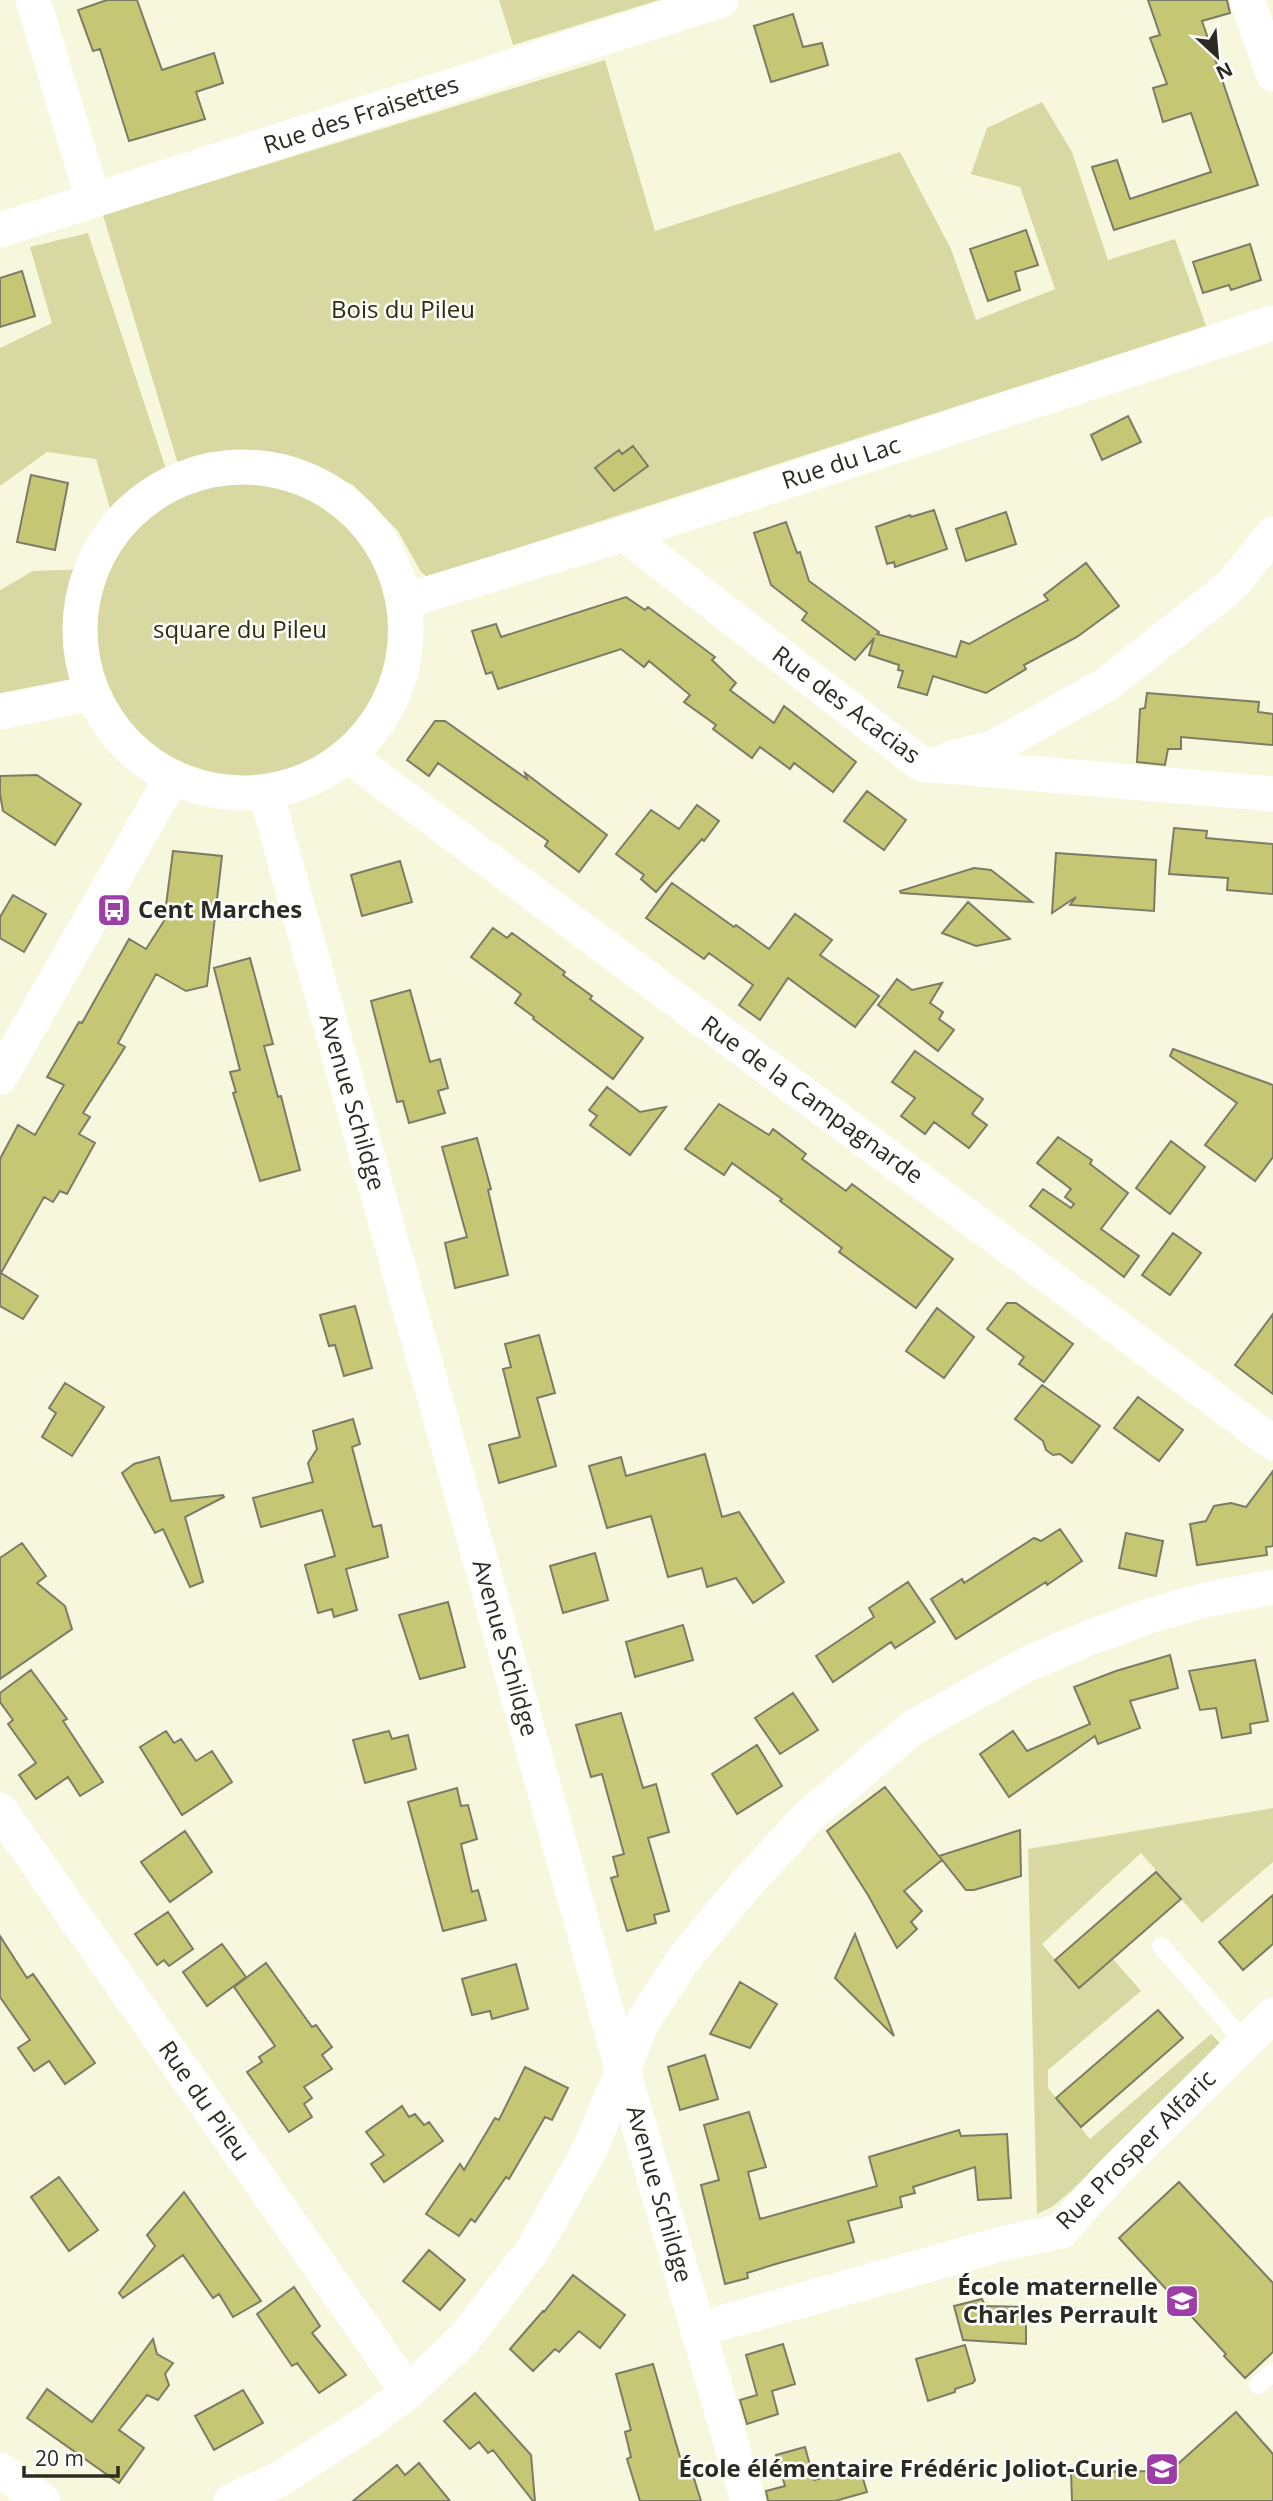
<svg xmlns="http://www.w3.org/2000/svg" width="1273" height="2501" viewBox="0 0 1273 2501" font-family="'Open Sans',sans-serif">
<rect width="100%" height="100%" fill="#f6f7dd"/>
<path fill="#d8d9a2" d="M499,0H659L513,45Z
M605,60L655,231L900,152L951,249L976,320L1055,289L1020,187L971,174L987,128L1042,102L1072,152L1108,260L1175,239L1206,326L427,577L421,572L398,531L353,485L312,468L270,455L235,456L178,464L103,215Z
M88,233L166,469L129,494L111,512L96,459L47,452L0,486V348L52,323L30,247Z
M94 630a147 147 0 1 1 294 0a147 147 0 1 1-294 0Z
M88,569L74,622L83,677L0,693V590L33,571Z
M1273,1808V1862L1202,1923L1141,1853L1042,1944L1079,1988L1113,1959L1141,1991L1048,2070V2088L1090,2139L1211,2034L1221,2044L1071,2191L1052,2207L1037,2214L1028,1849Z"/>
<path fill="#c6c775" stroke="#7c7c66" stroke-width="2" d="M107,0H137L162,70L214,53L223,83L196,92L205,119L129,141L100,49L93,51L78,10Z
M1148,0H1227L1230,13L1202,21L1258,185L1114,230L1092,167L1117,160L1130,199L1211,172L1191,113L1163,122L1153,88L1167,84L1150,38L1160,35Z
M793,14L803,47L822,43L828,65L771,82L754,26Z
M1026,230L1038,265L1015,272L1020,290L988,301L970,249Z
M1250,244L1261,280L1231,290L1229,285L1203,293L1193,262Z
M22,271L35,316L0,327V278Z
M1128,416L1141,442L1102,460L1091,435Z
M633,446L648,466L614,491L595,468L619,450L622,454Z
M31,475L68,483L55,550L17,542Z
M934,510L947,549L895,567L894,562L887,564L876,527L910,515L911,517Z
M1006,512L1016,544L966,561L956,529Z
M786,522L797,553L800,552L809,581L879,632L877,634L956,657L961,641L969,644L1048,600L1044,595L1086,563L1119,606L1077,637L1024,665L1026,669L986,693L933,676L927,695L898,687L903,671L898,670L899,665L869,655L874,638L855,660L802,620L807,613L771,585L754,533Z
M626,597L645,610L648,607L715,657L712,660L736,683L730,690L774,723L784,706L856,762L833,792L794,763L790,769L760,747L752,758L713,729L716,725L684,702L690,695L649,661L644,667L621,649L498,689L492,672L486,674L472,631L496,624L501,637Z
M1147,693L1259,702L1258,712L1273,714V745L1181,737V749H1168L1165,765L1137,762L1140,709L1145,708Z
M435,721H445L527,779L525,773L607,835L579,872L545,846L548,841L438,763L429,776L407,760Z
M37,775L81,804L55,845L3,811L0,794V776Z
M867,791L906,820L884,850L844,821Z
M697,805L719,821L704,841L702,839L656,892L641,879L644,875L616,854L651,810L679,829Z
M1174,828L1207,831L1206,838L1273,844V894L1227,890L1228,878L1169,874Z
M173,851L222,856L207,986L186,991L156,974L118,1043L125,1047L83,1113L90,1117L79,1134L95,1143L67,1194L60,1191L53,1202L44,1197L1,1273L38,1296L23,1319L0,1306V1159L18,1125L35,1135L64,1085L47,1077L79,1022L82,1023L129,939L146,949L164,921Z
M1056,853L1156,860L1154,911L1070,905L1076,897L1052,913Z
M400,861L412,902L362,916L351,875Z
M974,868L991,870L1032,902L901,893L900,891Z
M672,883L734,927L736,925L769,949L795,914L832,940L820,955L879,996L855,1027L788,978L760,1020L739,1005L753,985L709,953L704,959L646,918Z
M13,895L46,914L24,952L0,938V917Z
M968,902L1010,939L976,946L942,933Z
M493,928L507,938L512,933L523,941L565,972L563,975L592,996L590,999L643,1038L613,1079L533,1019L534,1017L515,1003L521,994L471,957Z
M250,958L273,1044L264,1046L278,1097L281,1096L300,1170L260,1181L233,1093L236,1092L230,1072L240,1070L214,968Z
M897,979L912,990L942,983L930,1003L943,1012L939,1019L954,1030L938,1051L878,1005Z
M410,990L430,1062L440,1059L448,1088L438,1091L445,1113L409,1123L403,1101L397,1102L371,1001Z
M1173,1049L1273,1085V1157L1255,1181L1205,1145L1237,1103L1170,1056Z
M915,1051L983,1099L972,1114L987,1125L969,1148L934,1122L925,1134L901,1116L915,1098L892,1082Z
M607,1087L640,1112L666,1107L630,1155L590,1125L597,1116L589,1110Z
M719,1104L769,1135L773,1129L806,1154L802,1159L846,1191L852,1184L953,1259L916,1308L839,1252L842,1248L780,1201L782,1199L732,1163L724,1175L685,1149Z
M1058,1137L1092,1160L1090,1164L1128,1193L1101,1229L1139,1256L1124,1277L1030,1206L1043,1189L1071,1208L1074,1204L1065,1197L1071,1189L1037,1163Z
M477,1138L491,1189L488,1190L508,1275L455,1288L445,1243L467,1237L442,1147Z
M1171,1141L1205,1167L1170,1214L1136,1188Z
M1173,1233L1201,1253L1170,1295L1142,1275Z
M1007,1303H1016L1073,1344L1044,1382L1019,1364L1024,1357L987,1329Z
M355,1306L372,1368L344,1376L335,1345L329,1346L320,1315Z
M937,1308L974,1337L944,1378L906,1351Z
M1273,1314V1394L1235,1365Z
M539,1335L555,1393L537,1398L556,1466L499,1483L489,1445L520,1437L503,1369L511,1367L505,1344Z
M65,1383L104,1407L72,1456L42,1437L56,1413L49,1408Z
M1042,1385L1100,1426L1072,1463L1060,1454L1053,1455L1046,1450L1043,1441L1015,1419Z
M1138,1397L1183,1430L1159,1461L1114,1428Z
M353,1419L360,1444L352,1447L373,1527L381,1525L388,1557L346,1569L357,1610L334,1617L332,1609L318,1613L305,1565L335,1556L322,1510L261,1527L253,1498L313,1482L308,1463L317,1449L313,1431Z
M705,1454L722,1517L739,1512L784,1582L753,1603L736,1578L707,1587L702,1568L668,1577L651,1516L607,1528L589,1466L621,1457L626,1476Z
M159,1457L171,1501L223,1495L224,1497L185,1517L203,1582L190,1587L163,1529L155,1533L122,1473L134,1464Z
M1273,1471V1546L1266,1547L1267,1555L1197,1565L1190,1524L1206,1521L1214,1506L1231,1503L1246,1507Z
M1060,1529L1082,1561L1047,1585L1046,1582L956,1639L931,1599L962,1579L964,1583L1034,1538L1041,1541Z
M1126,1533L1163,1541L1156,1576L1119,1568Z
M22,1543L46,1576L37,1583L65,1606L72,1629L0,1679V1558Z
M595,1553L608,1600L563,1613L550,1566Z
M908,1582L935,1622L895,1648L891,1642L833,1682L816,1656L874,1617L869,1608Z
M448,1602L465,1667L420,1679L399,1615Z
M683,1625L693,1660L635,1677L626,1642Z
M1170,1655L1178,1688L1130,1701L1140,1728L1098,1744L1095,1736L1009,1797L980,1754L1013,1731L1027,1751L1090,1724L1074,1687L1116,1671Z
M1255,1660L1268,1721L1250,1724L1251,1733L1222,1738L1216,1708L1200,1710L1189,1671Z
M31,1670L67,1719L63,1721L103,1782L80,1796L68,1777L36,1799L19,1775L36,1763L8,1724L13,1720L0,1702V1693Z
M793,1693L818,1730L780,1754L755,1718Z
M621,1713L643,1788L656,1784L669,1832L648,1838L669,1911L654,1915L656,1923L627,1931L611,1878L618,1876L613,1857L624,1854L602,1774L591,1777L576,1725Z
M166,1731L174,1743L181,1739L196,1761L212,1751L232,1782L182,1815L140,1747Z
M389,1731L392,1739L408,1735L416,1769L365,1783L353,1740Z
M757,1745L782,1786L737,1814L712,1774Z
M885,1787L942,1860L904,1891L922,1911L911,1922L917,1929L897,1948L868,1895L827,1831Z
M457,1788L461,1806L468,1805L477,1839L461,1844L472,1892L478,1890L486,1920L443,1931L408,1802Z
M1020,1830L1021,1876L974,1890H966L939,1856Z
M185,1831L212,1872L170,1902L141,1862Z
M1156,1872L1181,1899L1079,1988L1055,1960Z
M1273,1895V1944L1243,1970L1219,1942Z
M168,1912L193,1949L169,1966L164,1960L157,1965L135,1934Z
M855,1934L894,2036L835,1978Z
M0,1936L27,1978L33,1974L95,2063L65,2084L49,2061L34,2071L18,2048L30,2040L0,1997Z
M222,1944L246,1977L207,2006L183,1972Z
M266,1963L312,2027L316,2025L332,2047L322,2055L332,2069L304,2087L312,2098L304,2104L312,2117L289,2132L247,2072L262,2062L259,2057L275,2046L234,1987Z
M516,1964L528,2009L492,2019L490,2011L472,2015L462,1979Z
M740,1982L777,2004L750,2048L710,2034Z
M1158,2010L1183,2038L1081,2127L1056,2098Z
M705,2055L718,2099L680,2110L668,2067Z
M525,2067L568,2088L552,2120L545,2117L509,2179L506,2177L475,2222L471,2219L459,2236L426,2214L460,2164L464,2170L495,2118L499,2120Z
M402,2106L409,2117L415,2114L424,2125L429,2122L443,2141L384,2182L371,2164L384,2155L366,2132Z
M749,2112L766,2167L748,2172L760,2219L877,2186L869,2157L959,2130L961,2136L1007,2134L1011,2198L978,2200L975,2167L913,2187L915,2193L900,2197L902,2207L848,2221L854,2242L779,2263L747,2273L748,2278L725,2284L701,2185L719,2180L704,2125Z
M59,2177L98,2230L69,2251L31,2197Z
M1179,2182L1273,2283V2352L1245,2378L1224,2356L1226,2354L1119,2238Z
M184,2192L261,2301L233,2317L219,2294L213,2298L183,2255L123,2298L119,2293L155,2246L147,2235Z
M429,2250L465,2280L440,2310L403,2281Z
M573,2275L625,2315L600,2348L579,2331L559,2352L555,2349L533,2371L510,2349L543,2311L544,2312Z
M294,2287L320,2326L312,2333L346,2375L319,2393L297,2363L292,2366L257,2314Z
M982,2299L985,2306L1026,2307V2344L963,2340L954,2306Z
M153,2339L157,2354L173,2363L165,2374L169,2385L158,2400L147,2395L119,2430L144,2448L119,2483L27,2418L47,2389L92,2422Z
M783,2344L795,2384L772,2391L778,2414L747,2424L740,2400L757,2395L746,2355Z
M965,2345L975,2380L973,2383L955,2389V2392L928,2401L916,2359Z
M653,2364L684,2471L691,2469L701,2501H640L627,2459L631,2457L625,2432L631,2430L616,2374Z
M243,2390L263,2423L214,2450L195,2416Z
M475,2393L531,2455L535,2501H533L493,2450L488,2453L479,2442L470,2449L444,2421Z
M1236,2412L1273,2454V2501H1072L1071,2472L1170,2471Z
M805,2447L814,2480L860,2469L867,2492L835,2501H768L766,2491L785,2486L776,2455Z
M419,2463L450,2501H353L397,2465L405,2475Z"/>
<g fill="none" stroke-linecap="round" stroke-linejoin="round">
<path stroke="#fff" stroke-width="18" d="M1161,1946L1226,2020L1243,2044
M1258,2385L1273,2372"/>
<path stroke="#fff" stroke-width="35" d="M33,0L93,199
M1247,0L1273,74
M0,230L721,0
M80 630a163 163 0 1 1 326 0a163 163 0 1 1-326 0Z
M624,534L921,764L1273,794
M408,600L624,534L1273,323
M0,712L92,693
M351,758L1273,1443
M951,758L993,748L1107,684L1231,586L1273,534
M266,794L623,2071L748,2501
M0,1077L172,778
M0,1810L408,2392
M697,2330L1001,2244L1061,2231L1112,2174L1273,2015
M0,2470L43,2501
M231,2501L282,2478L369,2421L408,2392L463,2340L532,2251L590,2149L643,2021L683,1960L745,1885L808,1817L912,1728L1027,1664L1089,1638L1149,1616L1205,1600L1273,1587"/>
</g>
<defs>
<g id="bus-square" transform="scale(1.75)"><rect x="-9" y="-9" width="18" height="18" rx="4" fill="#9d3ea7" stroke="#fff"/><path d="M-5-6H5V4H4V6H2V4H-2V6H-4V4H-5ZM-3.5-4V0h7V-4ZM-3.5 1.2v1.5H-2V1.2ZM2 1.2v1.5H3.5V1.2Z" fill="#fff"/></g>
<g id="school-square" transform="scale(1.75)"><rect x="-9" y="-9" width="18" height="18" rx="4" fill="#9d3ea7" stroke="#fff"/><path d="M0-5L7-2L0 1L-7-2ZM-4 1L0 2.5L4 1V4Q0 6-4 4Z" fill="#fff"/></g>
</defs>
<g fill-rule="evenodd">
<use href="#bus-square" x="114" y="910"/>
<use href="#school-square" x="1182" y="2301"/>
<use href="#school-square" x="1162" y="2469"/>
</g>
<g text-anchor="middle" stroke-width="5" stroke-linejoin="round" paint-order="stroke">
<g font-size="24" fill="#2b2b22" stroke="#fff">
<text transform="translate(361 115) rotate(-18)" y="8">Rue des Fraisettes</text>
<text transform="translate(841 463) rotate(-18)" y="8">Rue du Lac</text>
<text transform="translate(846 705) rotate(37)" y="8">Rue des Acacias</text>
<text transform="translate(812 1100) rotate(36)" y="8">Rue de la Campagnarde</text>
<text transform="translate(352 1102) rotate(74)" y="8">Avenue Schildge</text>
<text transform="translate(505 1648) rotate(74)" y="8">Avenue Schildge</text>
<text transform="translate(204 2101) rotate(55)" y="8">Rue du Pileu</text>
<text transform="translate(1136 2150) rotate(-45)" y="8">Rue Prosper Alfaric</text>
<text transform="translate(659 2194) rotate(74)" y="8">Avenue Schildge</text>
</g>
<g font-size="24" fill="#2d2d08" stroke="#fff">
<text x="403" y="318">Bois du Pileu</text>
<text x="240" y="638">square du Pileu</text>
</g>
<g font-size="24" font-weight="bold" fill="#2b2b22" stroke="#fff" text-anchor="end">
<text x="138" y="918" text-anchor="start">Cent Marches</text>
<text x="1158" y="2295">École maternelle<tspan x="1158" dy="28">Charles Perrault</tspan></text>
<text x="1138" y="2477">École élémentaire Frédéric Joliot-Curie</text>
</g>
</g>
<g transform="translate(1217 56) rotate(154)" stroke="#ffffff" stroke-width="5" paint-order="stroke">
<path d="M0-5L12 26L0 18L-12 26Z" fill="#2b2b22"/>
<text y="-10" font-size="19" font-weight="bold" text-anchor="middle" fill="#2b2b22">N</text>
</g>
<path d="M24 2466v10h94v-10" fill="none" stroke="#2b2b22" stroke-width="3.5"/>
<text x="35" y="2466" font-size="21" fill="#2b2b22" stroke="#ffffff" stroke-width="5" paint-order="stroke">20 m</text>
</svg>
